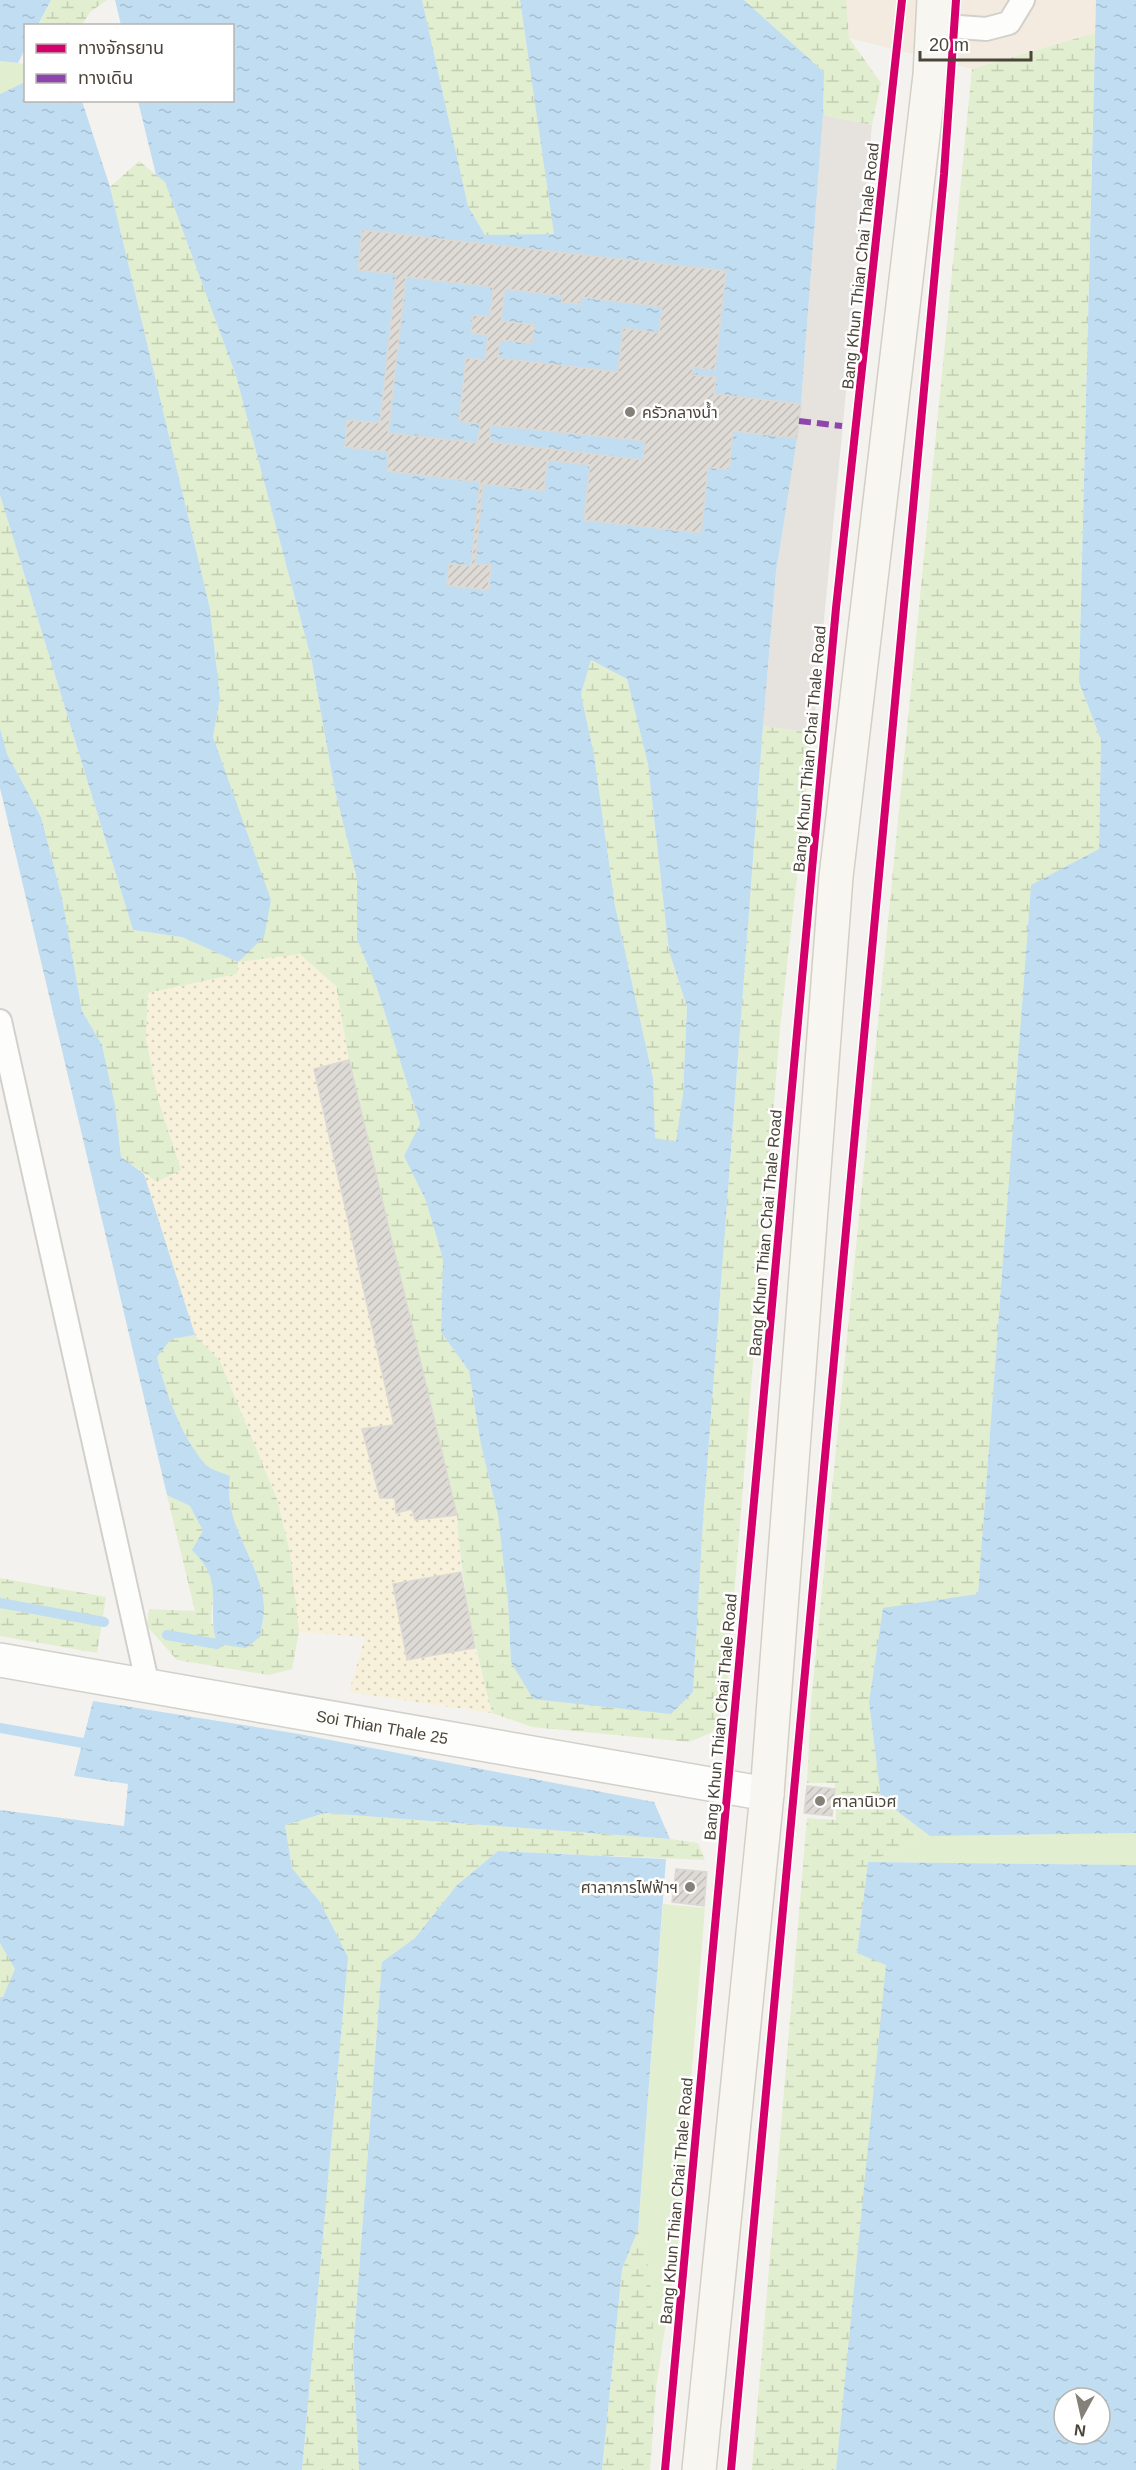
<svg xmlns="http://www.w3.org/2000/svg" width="1136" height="2470" viewBox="0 0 1136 2470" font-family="Helvetica,'Noto Sans Thai',sans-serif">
<defs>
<pattern id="wetland-marsh" width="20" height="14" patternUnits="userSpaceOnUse" patternTransform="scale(1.5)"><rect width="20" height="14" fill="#e1eecf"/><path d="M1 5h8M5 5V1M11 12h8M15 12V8" fill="none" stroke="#c3cdb2"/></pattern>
<pattern id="sand-dots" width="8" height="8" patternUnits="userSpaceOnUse" patternTransform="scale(1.5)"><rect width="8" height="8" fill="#f7f0da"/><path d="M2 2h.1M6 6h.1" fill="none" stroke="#d5cfbc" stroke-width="1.8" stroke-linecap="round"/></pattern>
<pattern id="water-ripples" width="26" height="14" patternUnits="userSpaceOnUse" patternTransform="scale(1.5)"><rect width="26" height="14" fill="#c0ddf1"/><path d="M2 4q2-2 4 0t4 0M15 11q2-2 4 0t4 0" fill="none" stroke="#a6bfcf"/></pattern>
<pattern id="building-hatch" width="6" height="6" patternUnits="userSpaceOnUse" patternTransform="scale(1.5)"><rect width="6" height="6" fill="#dedbd6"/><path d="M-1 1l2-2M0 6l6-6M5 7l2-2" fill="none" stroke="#c0bdb8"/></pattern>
</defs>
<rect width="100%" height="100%" fill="#f4f2ee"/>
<path fill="#f3ebdf" d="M846,0H1096L1095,33L972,69L849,38Z"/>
<path fill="#e1eecf" d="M0,61L25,64V82L0,94Z
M1136,1833V1865L868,1862L930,1836Z
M663,1904L705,1908L678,2243L656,2388L650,2273L638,2230Z"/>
<path fill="url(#wetland-marsh)" d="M51,0H107L90,12L82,25L38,26Z
M422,0H520L557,252L485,235L468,206Z
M744,0H846L849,38L881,83L872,125L823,115L824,72Z
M1095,33L1079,682L1101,740L1099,849L1031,886L978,1595L883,1609L869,1702L881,1799L930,1836L868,1862L857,1952L887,1965L836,2470H752L807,1818L836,1820L835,1783H807L811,1703L972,69Z
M139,161L165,182L236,376L312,662L334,786L357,879V939L376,985L420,1124L404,1156L426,1201L443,1259L441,1332L469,1371L481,1445L498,1515L508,1602L511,1662L693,1692L703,1521L763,726L813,733L780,1029L725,1708L713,1732L689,1742L532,1727L492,1713C475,1647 461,1583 457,1515L349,1060L336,986L237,974L148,993L146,1039L159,1102L181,1170L157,1182L121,1157L115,1105L102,1045L82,1011L62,898L41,817L7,754L0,728V495L133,930L182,937L239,962L238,813L213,737L220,698L210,609L110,187Z
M591,660L627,679L648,764L669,951L687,1007L683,1094L677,1142L655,1139L653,1078L615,906L594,755L581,694Z
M195,1335L220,1361L277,1499L290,1552L298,1606L299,1632L292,1669L269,1675L177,1660L147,1626L149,1609L195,1611L167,1495L190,1506L203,1531L208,1566L214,1586L211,1623L246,1648L260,1637C261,1627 265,1614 264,1604C259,1557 223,1527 230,1477C223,1473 211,1470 205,1464C180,1434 166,1393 157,1356L171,1339Z
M0,1578L106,1597L97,1653L0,1636Z
M325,1813L670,1839L698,1843L705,1860L498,1851L457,1885L415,1938L382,1962L353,2353L359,2470H302L348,1957L320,1902L292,1868L285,1825Z
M0,1943L15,1969L3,1997H0Z
M638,2230L650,2273L656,2388L650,2470H602L622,2269Z"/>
<path fill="url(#sand-dots)" d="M300,954L336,986L349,1060L314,1070L394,1425L362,1430L380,1497L395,1498L397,1513L412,1509L416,1520L457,1515L461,1572L407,1660L475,1648L492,1713L349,1692L365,1637L299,1632L290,1552L277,1498L220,1361L195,1335L144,1174L157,1182L181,1170L159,1102L146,1039L148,993L237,974L238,962Z"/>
<path fill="#e6e3df" d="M823,115L872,125L813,733L763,726L776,572L801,404Z"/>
<path fill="url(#water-ripples)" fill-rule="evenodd" d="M0,0H51L38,25L26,26L25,49L18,63L0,61Z
M115,0H422L468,206L485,235L554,234L520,0H744L824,72L823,115L801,404L714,394L716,378L692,375L693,367L714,370L725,271L362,230L358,270L396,274L380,423L348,420L345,447L389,452L387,471L480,482L471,566L449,564L447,585L489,589L491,566L475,564L483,484L543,491L547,460L590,465L585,520L701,533L708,467L728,469L733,431L797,438L776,572L763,726L703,1521L693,1692L671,1714L533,1699L511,1662L508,1602L498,1515L481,1445L469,1371L441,1332L443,1259L426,1201L404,1156L420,1124L376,985L357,939V879L334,786L312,662L236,376L165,182L156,175L138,101L232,100V26L121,25ZM591,660L627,679L648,764L669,951L687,1007L683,1094L676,1142L655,1138L653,1078L615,906L594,755L581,694Z
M1096,0H1136V1833L930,1836L881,1799L869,1702L883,1608L978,1594L1031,885L1099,849L1101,740L1079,682Z
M25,82L26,100L82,101L110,187L210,609L220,698L213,737L271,900L264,937L238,962L182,937L133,930L0,495V94Z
M406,277L493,287L485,360L466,359L459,420L480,424L478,443L388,433Z
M505,289L562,296V302L580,304L581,297L662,307L659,333L623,329L618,372L498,358L500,340L531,343L534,325L501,321Z
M490,425L645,441L643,460L490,442Z
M0,728L7,754L41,817L62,898L82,1011L102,1045L115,1105L121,1157L144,1174L195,1335L171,1339L157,1357C166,1393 180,1434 205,1464C211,1470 223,1473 230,1476C223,1527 259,1557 264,1605C265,1615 261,1627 260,1637L246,1648L217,1644C205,1602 227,1585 192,1550L203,1531L190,1506L167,1495L0,788Z
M93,1701L299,1734L654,1802L670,1839L325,1813L285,1825L292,1868L320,1902L348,1957L302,2470H0V1997H3L15,1969L0,1943V1810L124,1826L128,1784L74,1776Z
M498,1851L666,1859L638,2230L622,2269L602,2470H359L353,2353L382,1962L415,1938L457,1885Z
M868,1862L1136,1865V2470H836L886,1965L857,1953ZM1064,2398H1100V2434H1064Z"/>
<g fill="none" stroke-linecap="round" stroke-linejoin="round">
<path stroke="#c0ddf1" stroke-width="10" d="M0,1603L104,1622
M167,1635L217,1644
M0,1728L94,1745"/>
</g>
<path fill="url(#building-hatch)" stroke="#dcd9d4" stroke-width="1.5" fill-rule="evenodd" d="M362,230L726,271L715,370L693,367L692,375L716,377L714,394L801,404L797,438L733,431L729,470L708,467L701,533L584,520L590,465L547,460L544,491L483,484L475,564L491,565L488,590L447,585L449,564L471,566L480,482L387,471L389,452L345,447L347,420L380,423L396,274L358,270ZM406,277L493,287L490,317L473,315L471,333L488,335L485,360L466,358L459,421L480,424L478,443L388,433ZM505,289L562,296V302L580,304L581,297L662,307L659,333L623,328L618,372L498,358L500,340L532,343L534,325L501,321ZM490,425L645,441L643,460L490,442Z
M349,1060L453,1499L457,1515L415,1520L412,1509L396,1513L395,1498H380L362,1429L394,1425L314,1069Z
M461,1572L475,1648L407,1660L393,1584Z
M807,1786L835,1789L832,1816L804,1813Z
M676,1869L707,1872L704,1906L672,1902Z"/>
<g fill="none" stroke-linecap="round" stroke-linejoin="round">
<g stroke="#d2d0cb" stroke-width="26">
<path id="service" d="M932,25L986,29L1009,23L1023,0
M0,1021L148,1686"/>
</g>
<g stroke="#d2d0cb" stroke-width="36">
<g id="tertiary">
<path id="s1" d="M0,1660L767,1794"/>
</g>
</g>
<g stroke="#d3cfc5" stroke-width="36">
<path id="secondary" d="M699,2470L767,1794L836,877L930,75L934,0"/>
</g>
<use href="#service" stroke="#fdfdfc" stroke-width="22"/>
<use href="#tertiary" stroke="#fdfdfc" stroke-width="33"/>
<use href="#secondary" stroke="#f7f6f1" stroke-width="33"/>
<path stroke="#8e44ad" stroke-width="6" stroke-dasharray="12 6" stroke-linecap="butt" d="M799,421L842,426"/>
<g stroke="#fff" stroke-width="11">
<path id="cycleway" d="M665,2470L836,608L902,0
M731,2470L944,174L956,0"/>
</g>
<use href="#cycleway" stroke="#d6006c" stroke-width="8"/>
</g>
<g fill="#868178" stroke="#fff" stroke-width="2">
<circle cx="630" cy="412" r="6"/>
<circle cx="820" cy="1801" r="6"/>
<circle cx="690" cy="1887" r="6"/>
</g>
<g text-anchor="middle" stroke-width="5" stroke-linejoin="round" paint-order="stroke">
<g font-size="16" fill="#4b4439" stroke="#fff">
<text transform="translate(860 266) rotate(-84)" y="6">Bang Khun Thian Chai Thale Road</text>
<text transform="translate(809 749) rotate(-85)" y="6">Bang Khun Thian Chai Thale Road</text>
<text transform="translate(765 1233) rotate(-85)" y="6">Bang Khun Thian Chai Thale Road</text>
<text transform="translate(720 1717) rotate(-85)" y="6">Bang Khun Thian Chai Thale Road</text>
<text dy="6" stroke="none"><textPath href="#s1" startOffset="388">Soi Thian Thale 25</textPath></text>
<text transform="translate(676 2201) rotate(-85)" y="6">Bang Khun Thian Chai Thale Road</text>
</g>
<g font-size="16" fill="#4b4439" stroke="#fff" text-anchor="start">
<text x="642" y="418">ครัวกลางน้ำ</text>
<text x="832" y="1807">ศาลานิเวศ</text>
<text x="678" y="1893" text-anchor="end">ศาลาการไฟฟ้าฯ</text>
</g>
</g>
<rect x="24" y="24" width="210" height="78" fill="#ffffff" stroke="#b7b4b0" stroke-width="1.5"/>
<rect x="36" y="44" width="30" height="9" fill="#d6006c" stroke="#b7b4b0" stroke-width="1.5"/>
<text x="78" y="54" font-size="18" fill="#4b4439">ทางจักรยาน</text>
<rect x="36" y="74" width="30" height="9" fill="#8e44ad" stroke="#b7b4b0" stroke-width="1.5"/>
<text x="78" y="84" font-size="18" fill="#4b4439">ทางเดิน</text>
<g transform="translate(1082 2416) rotate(188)"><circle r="28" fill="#ffffff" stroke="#b7b4b0" stroke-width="1.5"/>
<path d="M0-4.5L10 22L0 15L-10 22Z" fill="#868178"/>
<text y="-9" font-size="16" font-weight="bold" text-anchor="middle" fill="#4b4439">N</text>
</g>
<path d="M920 51v9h111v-9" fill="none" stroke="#4b4439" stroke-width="3"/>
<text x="929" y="51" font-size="18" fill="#4b4439" stroke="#ffffff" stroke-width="4.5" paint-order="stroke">20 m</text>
</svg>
